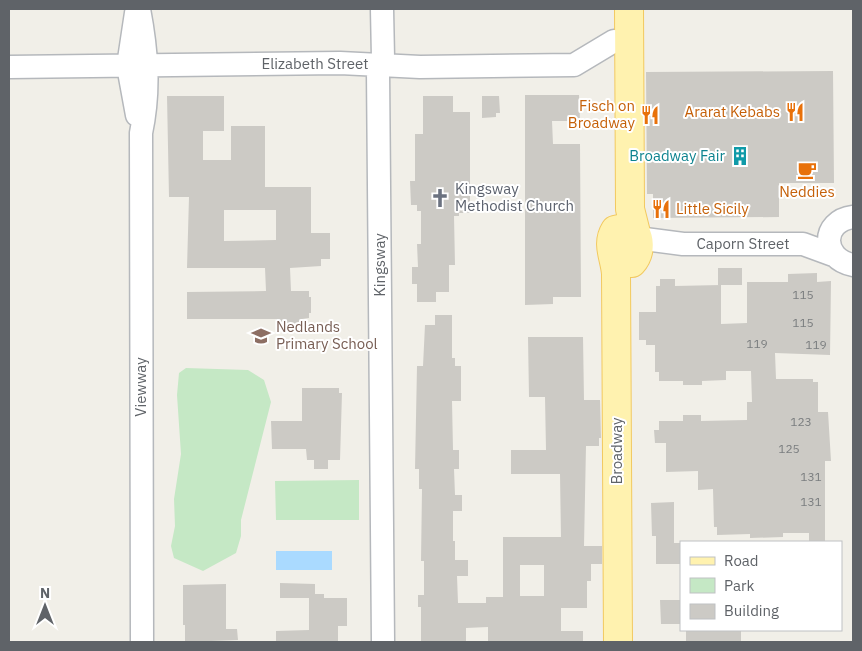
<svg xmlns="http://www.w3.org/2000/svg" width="862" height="651" viewBox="0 0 862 651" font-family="'IBM Plex Sans',sans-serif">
<rect width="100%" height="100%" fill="#f1efe8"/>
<path fill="#c5e8c5" d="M186,368L248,370L264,380L271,402L241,520V536L236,553L203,571L174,558L171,546L175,526L174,499L181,454L177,395L179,373Z
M359,480V520H276L275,481Z"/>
<path fill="#aadaff" d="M276,551H332V570H276Z"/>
<path fill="#cccac5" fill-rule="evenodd" d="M833,71L834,183H779V217L653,218V194H647L646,72Z
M525,95H579L580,121H552L553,144H580L581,297H553V304L525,305Z
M167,96H224V131H203V160H231V126H265V187H311V233H330V259H321V266L290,268L291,291H309V297H311V313H309V318L302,319V327L276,326V319H187V292L266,291L265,268H187L189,197H169ZM224,210H276V240L224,241Z
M423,96H453V112H470V213H459V216H454L455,265H449V292H436V302H417V284H412V267H418L417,244H421V211H417V205H411L410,181H415V134H423Z
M482,96H499L500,113H496V117L482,118Z
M718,268H742V285H718Z
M817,273V282L831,281L830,355L775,353L776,379H813V382H818V412H828L831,461H825V542H809V533H783V537L750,538V534L717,535V527H714L713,489L698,490V471L666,472V443H655L654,430H659V421H683V415H701V421L747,420V402H752L751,371H726V380L702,381V385H683V381H659V372H655V345H646V340H639V312H656V286H660V279H675V286L721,285V324L747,323V282H788V274Z
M435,315H452V358H455V366H461V401H452L453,450H459V469H454L455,495H462V511H453V541H455V560H468V576H457L458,603H486V597H503V537H561L560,474H511V450H546L545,397H529L528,337H583L584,400H600L601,438H599V446H586L584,546H602V564H591V581H587V608H561V631H583V642H488V627L466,628V642H421V607H418V595H424V561H421L422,489H419V469H415L417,366H423L425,325H435ZM520,565H544V596H520Z
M302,388H339V393H342L340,460H328V469H314V460H307L306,449H272L271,421H302Z
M674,502V543H681V564H656V536H652L651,503Z
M280,583L315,584V594H324V598H347V626H338V642H276V631L309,630V598H280Z
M226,584V629H237L238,640L185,642V625H183V585Z
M660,600H681V624H661Z
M686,630H741V642H686Z"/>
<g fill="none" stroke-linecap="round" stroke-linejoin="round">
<g stroke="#b5b8bc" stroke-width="25">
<path id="minor" d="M139,9C147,51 150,90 141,133L142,642
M382,9L383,58L378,71L383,642
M136,13L128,66L137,115
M9,67L340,63L420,67L574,65L614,41
M853,217C821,221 821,259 853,265
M637,238L683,244H803L833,255"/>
</g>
<g stroke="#f2c960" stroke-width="30">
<path id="major" d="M629,9L630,209L636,233
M615,259L620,263H632C641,253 642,235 629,227L615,230C606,244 615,258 616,274L618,642"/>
</g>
<use href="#minor" stroke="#fff" stroke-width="22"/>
<use href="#major" stroke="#fff2af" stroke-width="28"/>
</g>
<defs>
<g id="restaurant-bare" transform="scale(1.5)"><path d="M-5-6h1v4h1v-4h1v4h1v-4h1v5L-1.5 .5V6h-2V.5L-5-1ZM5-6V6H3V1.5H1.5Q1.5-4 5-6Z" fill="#e8710a" stroke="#fff" stroke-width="2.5" paint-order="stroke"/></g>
<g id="building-bare" transform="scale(1.5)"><path d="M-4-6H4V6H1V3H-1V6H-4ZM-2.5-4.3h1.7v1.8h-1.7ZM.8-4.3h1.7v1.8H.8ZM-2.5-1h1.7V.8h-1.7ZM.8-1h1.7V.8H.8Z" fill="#0f9aa8" stroke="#fff" stroke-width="2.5" paint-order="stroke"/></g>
<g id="cafe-bare" transform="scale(1.5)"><path d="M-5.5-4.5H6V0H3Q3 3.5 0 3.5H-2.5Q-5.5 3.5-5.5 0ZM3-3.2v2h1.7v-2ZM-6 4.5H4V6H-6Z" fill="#e8710a" stroke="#fff" stroke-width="2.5" paint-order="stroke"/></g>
<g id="church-bare" transform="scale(1.5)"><path d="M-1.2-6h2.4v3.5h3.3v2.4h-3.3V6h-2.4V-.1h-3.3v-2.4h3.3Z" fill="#6b7280" stroke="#fff" stroke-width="2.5" paint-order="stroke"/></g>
<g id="school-bare" transform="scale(1.5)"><path d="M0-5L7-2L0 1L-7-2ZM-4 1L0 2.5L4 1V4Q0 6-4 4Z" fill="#8d6e63" stroke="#fff" stroke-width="2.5" paint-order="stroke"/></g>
</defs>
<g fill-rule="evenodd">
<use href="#restaurant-bare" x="795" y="112"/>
<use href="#restaurant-bare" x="650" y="115"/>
<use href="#building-bare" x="740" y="156"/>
<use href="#cafe-bare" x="807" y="170"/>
<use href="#church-bare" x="440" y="198"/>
<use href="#restaurant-bare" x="661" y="209"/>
<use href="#school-bare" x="261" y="336"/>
</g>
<g text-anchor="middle" stroke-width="4" stroke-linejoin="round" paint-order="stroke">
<g font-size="12" fill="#7a7d7f">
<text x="803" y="299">115</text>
<text x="803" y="327">115</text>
<text x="757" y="348">119</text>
<text x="816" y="349">119</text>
<text x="801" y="426">123</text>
<text x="789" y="453">125</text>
<text x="811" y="481">131</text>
<text x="811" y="506">131</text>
</g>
<g font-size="15" fill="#5f6368" stroke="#fff">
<text x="315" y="69">Elizabeth Street</text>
<text x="743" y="249">Caporn Street</text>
<text transform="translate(380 265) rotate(-90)" y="5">Kingsway</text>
<text transform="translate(141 387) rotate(-90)" y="5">Viewway</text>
<text transform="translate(617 451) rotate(-90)" y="5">Broadway</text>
</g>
<g font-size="15" fill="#c56008" stroke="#fff" text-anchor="end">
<text x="635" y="111">Fisch on<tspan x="635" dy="17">Broadway</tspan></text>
<text x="780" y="117">Ararat Kebabs</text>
<text x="807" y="197" text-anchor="middle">Neddies</text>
<text x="676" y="214" text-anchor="start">Little Sicily</text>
</g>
<g font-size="15" fill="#0d838f" stroke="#fff" text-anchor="end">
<text x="725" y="161">Broadway Fair</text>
</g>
<g font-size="15" fill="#5b616d" stroke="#fff" text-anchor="start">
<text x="455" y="194">Kingsway<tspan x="455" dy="17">Methodist Church</tspan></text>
</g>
<g font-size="15" fill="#785e54" stroke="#fff" text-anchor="start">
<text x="276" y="332">Nedlands<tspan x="276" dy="17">Primary School</tspan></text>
</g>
</g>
<rect width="862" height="651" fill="none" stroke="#5f6368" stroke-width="20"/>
<rect x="680" y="541" width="162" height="90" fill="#ffffff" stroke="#bfc1c3"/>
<rect x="690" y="557" width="25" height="8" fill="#fff2af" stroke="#bfc1c3"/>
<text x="724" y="566" font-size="15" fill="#5f6368">Road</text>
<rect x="690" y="578" width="25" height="15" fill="#c5e8c5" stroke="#bfc1c3"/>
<text x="724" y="591" font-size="15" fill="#5f6368">Park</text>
<rect x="690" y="604" width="25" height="15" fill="#cccac5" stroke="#bfc1c3"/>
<text x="724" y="616" font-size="15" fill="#5f6368">Building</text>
<g transform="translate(45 606)" stroke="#ffffff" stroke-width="4" paint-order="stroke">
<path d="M0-4L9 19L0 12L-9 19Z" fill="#5f6368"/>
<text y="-8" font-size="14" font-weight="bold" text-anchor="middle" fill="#5f6368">N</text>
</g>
</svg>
